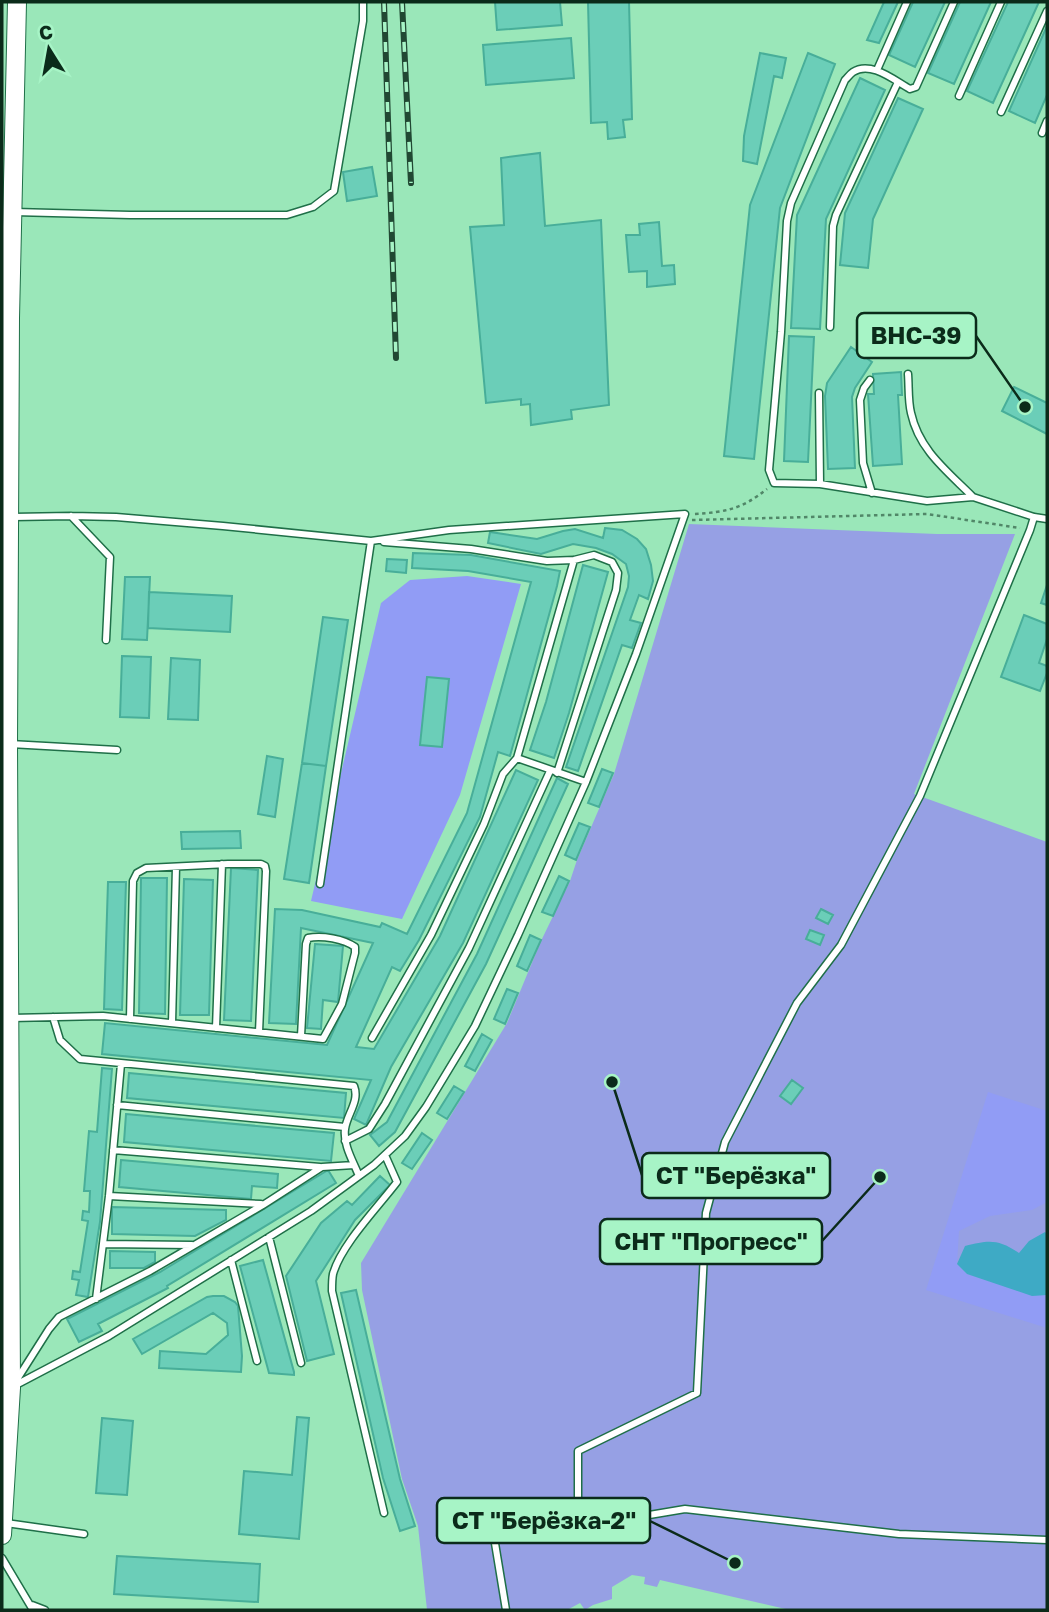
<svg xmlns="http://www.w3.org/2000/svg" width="1049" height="1612" viewBox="0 0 1049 1612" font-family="'Golos Text',sans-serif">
<rect width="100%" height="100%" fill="#9ae7b9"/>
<path fill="#96a0e4" d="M689,524L937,534H1015L914,794L1047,842V1610H790L660,1580L657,1587L644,1584L645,1577L632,1575L612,1587V1599L593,1605L585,1610L580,1603L567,1610H427L418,1526L402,1479L362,1290L361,1263L507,1023L541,941L570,881L577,860L614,774Z"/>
<path fill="#919cf5" d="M467,576L521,584L460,795L402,919L311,901L381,603L410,580Z
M988,1092L1047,1111V1202L1032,1210L990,1216L959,1231L957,1264L967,1274L1032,1295H1047V1328L926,1290Z"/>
<path fill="#3eaac5" d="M1045,1232L1047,1234V1295L1032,1296L967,1274L957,1264L965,1246C989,1240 998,1239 1019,1253L1029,1241Z"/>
<path fill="#6bceb8" stroke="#48ae99" stroke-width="2" d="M495,2H560L562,25L497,30Z
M588,2H629L632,119L623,120L625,137L608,139L607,122L591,123Z
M884,2H898L879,43L867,40Z
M913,2H945L915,67L889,55Z
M960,2H991L954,84L928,73Z
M1008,2H1039L993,103L967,91Z
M1047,26V95L1035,123L1009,111Z
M571,38L574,78L486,85L483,45Z
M760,53L786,58L782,78L774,76L757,164L743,161L744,136Z
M808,53L835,64L780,208L754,459L724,456L750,205Z
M860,78L885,90L826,219L820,329L791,328L797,215Z
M898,98L923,109L873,219L868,268L840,265L845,213Z
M540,153L545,226L601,220L609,405L571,410L572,419L531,425L530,404L521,405V399L486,403L470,227L504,225L501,158Z
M372,167L377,196L347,201L343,172Z
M659,222L662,266L674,265L675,284L647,287V271L629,272L626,235H640L639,224Z
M789,336L814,337L808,462L784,461Z
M851,347L872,362L855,388L852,397L855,468L828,469L825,396L827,383Z
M901,372L902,395H898L902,464L873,466L868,394H874L873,374Z
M1014,387L1047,403V434L1002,411Z
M605,528L622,530L637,539L646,549L651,565L653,581L648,599L639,595L630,620L641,623L632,648L622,645L578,771L566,767L628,587L629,576L626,564L612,554L596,548L573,544L541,554L488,543L490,532L537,539L563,531L575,529L603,538Z
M413,553L471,555L560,571L557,586L510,756L498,752L480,817L419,940L400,971L392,967L356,1047L374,1049L440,936L516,770L538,780L463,943L391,1067L366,1125L354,1119L371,1080L102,1054L105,1023L327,1045L373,943L301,928L296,1024L269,1023L275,909L302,910L380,927L382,923L407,934L467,813L531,582L468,571L412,568Z
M387,559L407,560L406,573L386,571Z
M583,565L608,572L569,713L554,758L530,750L546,702Z
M125,577H150L147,640L122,639Z
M1047,585V605L1041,603Z
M149,592L232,596L230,632L148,628Z
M1024,615L1047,624V639L1039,663L1047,666V673L1040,691L1001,677Z
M323,617L348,620L326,766L302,763Z
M122,656L151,657L149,718L120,717Z
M171,658L200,660L198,720L168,719Z
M427,677L449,679L442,747L420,745Z
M267,756L283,759L275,817L258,814Z
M302,763L326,766L309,883L284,879Z
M602,769L613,773L599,807L588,803Z
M557,778L568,784L486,964L395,1132L379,1146L370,1135L387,1122L477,954Z
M579,823L590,827L576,860L565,855Z
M240,831L241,848L182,849L181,832Z
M231,868L258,870L251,1021L224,1020Z
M559,876L569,881L553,916L542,912Z
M141,878H167L165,1014L139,1013Z
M184,879L213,880L209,1015H180Z
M108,882H126L122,1010L104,1009Z
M821,909L833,915L828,924L816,918Z
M810,930L824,935L820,945L806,939Z
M530,935L541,940L527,971L517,966Z
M315,944L343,946L338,1002L323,1000L321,1029L307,1028Z
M507,989L518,993L505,1024L494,1019Z
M482,1034L492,1040L475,1071L465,1066Z
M102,1068L112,1069L100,1222L88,1297L76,1295L79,1280L72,1279L73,1271L80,1272L88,1221L82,1220L83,1211L89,1212L90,1191H84L89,1131L97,1132Z
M129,1073L346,1093L344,1118L127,1098Z
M792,1080L803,1088L791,1104L780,1096Z
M454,1086L464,1092L447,1119L437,1113Z
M126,1114L334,1133L331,1161L124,1142Z
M422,1133L432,1140L412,1169L402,1163Z
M121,1160L278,1174L277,1188L252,1186L251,1199L119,1187Z
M328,1170L336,1183L167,1286L168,1288L98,1324L102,1331L79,1342L67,1319L160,1272Z
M380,1176L390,1185L355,1220L316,1281L334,1354L307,1361L286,1276L321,1223L347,1201L352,1205Z
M112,1207L226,1210V1220L195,1236L112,1234Z
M110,1251L155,1252V1262L144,1268H110Z
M263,1260L294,1372V1375L269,1373L240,1266Z
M356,1290L400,1479L415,1526L400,1531L383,1478L341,1293Z
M213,1296H224L235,1302L238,1306L242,1356L241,1372L159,1368L160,1351L206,1354L228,1335L227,1323L213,1313L142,1354L133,1339L207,1297Z
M297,1417L309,1418L299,1539L239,1534L244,1471L292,1475Z
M102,1418L133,1421L127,1495L96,1493Z
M117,1556L260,1564L258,1602L114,1594Z"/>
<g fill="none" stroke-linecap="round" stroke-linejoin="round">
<g stroke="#1f6f48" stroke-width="9">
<path id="lane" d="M954,2L916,87L910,89C895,81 871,60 853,72C850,74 848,77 845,80L791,203L787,221L781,332L769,470L774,483L820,484L927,501L973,497L1034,517L1047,519
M877,70L907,2
M959,96L1001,2
M1001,112L1047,11
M1042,133L1047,121
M14,212L130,215H287L313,207L334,191L363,21V2
M830,327L833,226L836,215L898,82
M908,374C909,387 908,401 911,413C919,450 947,471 973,497
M870,380L864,388L860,400L863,463L872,493
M819,393L820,484
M71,516L110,557L106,640
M384,542L471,549L547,561L574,560L594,555L612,562L618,573L616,590L557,773
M10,744L117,750
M517,758L574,560
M320,884L371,541H373
M53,1017L60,1040L80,1059L354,1086C360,1101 347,1114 345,1129C343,1145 353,1161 359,1176
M11,1018L103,1016L323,1039L342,1004L355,953V947C344,939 322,935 308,938L306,944L301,1036
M130,1019L133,881L137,873L146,868L228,864H261L265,866L266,871L259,1032
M172,1023L176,867
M216,1028L222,864
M372,1038L431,935L484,824L503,774L517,758L586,782
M117,1105L345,1127
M345,1141L369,1129L385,1104L469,948L550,771
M113,1150L320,1167
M109,1196L261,1204
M269,1237L301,1363
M103,1244L192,1245
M231,1260L257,1361
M96,1299L109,1196L121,1064
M16,1381L49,1329L59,1317L150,1271L263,1205L322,1167L354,1165
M12,1387L109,1336L311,1211L374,1165L405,1136L426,1107L475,1026L518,935L586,782L636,654L685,514L449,530L371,541L223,526L116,517L71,516L13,517
M384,1513L332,1291C332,1286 332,1279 333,1274C341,1245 378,1207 397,1182L385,1155
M6,1523L84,1534
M578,1527V1451L697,1393L706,1213L725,1142L797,1003L841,945L920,796L1030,530L1034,517
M2,1558L33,1610
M32,1605L45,1610
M506,1610L493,1531L578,1527L685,1509L899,1534L1047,1540"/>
</g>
<g stroke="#1f6f48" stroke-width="20">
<path id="secondary" d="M2,1535L11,1388L8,744L10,318L17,2"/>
</g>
<path stroke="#518768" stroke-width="2.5" stroke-dasharray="3.5 3.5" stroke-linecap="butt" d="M695,514C726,512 742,509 767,489
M692,520L927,514L1020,528"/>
<use href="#lane" stroke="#fff" stroke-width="6"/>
<use href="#secondary" stroke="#fff" stroke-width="18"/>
<g stroke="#214833" stroke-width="6">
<path id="rail" d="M384,2L396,358
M402,2L411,183"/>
</g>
<use href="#rail" stroke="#a7f4c6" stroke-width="3.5" stroke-dasharray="10" stroke-linecap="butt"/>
</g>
<path fill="none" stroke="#0b2b1a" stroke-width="2.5" d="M1025 407L976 336M612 1082L642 1175M880 1177L822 1241M735 1563L650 1521"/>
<g fill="#0b2b1a" stroke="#a7f4c6" stroke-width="2.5">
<circle cx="1025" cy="407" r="7"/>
<circle cx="612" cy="1082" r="7"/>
<circle cx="880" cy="1177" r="7"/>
<circle cx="735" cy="1563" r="7"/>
</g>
<g fill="#a7f4c6" stroke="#0b2b1a" stroke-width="2.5">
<rect x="857" y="313" width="119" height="45" rx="7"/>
<rect x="642" y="1153" width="188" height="45" rx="7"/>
<rect x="600" y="1219" width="222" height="45" rx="7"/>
<rect x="437" y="1498" width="213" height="45" rx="7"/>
</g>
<g font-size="24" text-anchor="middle" font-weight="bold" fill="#0b2b1a">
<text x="916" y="344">ВНС-39</text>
<text x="736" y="1184">СТ "Берёзка"</text>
<text x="711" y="1250">СНТ "Прогресс"</text>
<text x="544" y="1529">СТ "Берёзка-2"</text>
</g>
<rect width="1049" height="1612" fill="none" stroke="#0b2b1a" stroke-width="7"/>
<g transform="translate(49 49) rotate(349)" stroke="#a7f4c6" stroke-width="5" paint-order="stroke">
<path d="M0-5L12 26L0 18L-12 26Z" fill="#0b2b1a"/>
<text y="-10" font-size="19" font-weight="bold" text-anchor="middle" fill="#0b2b1a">С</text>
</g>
</svg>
